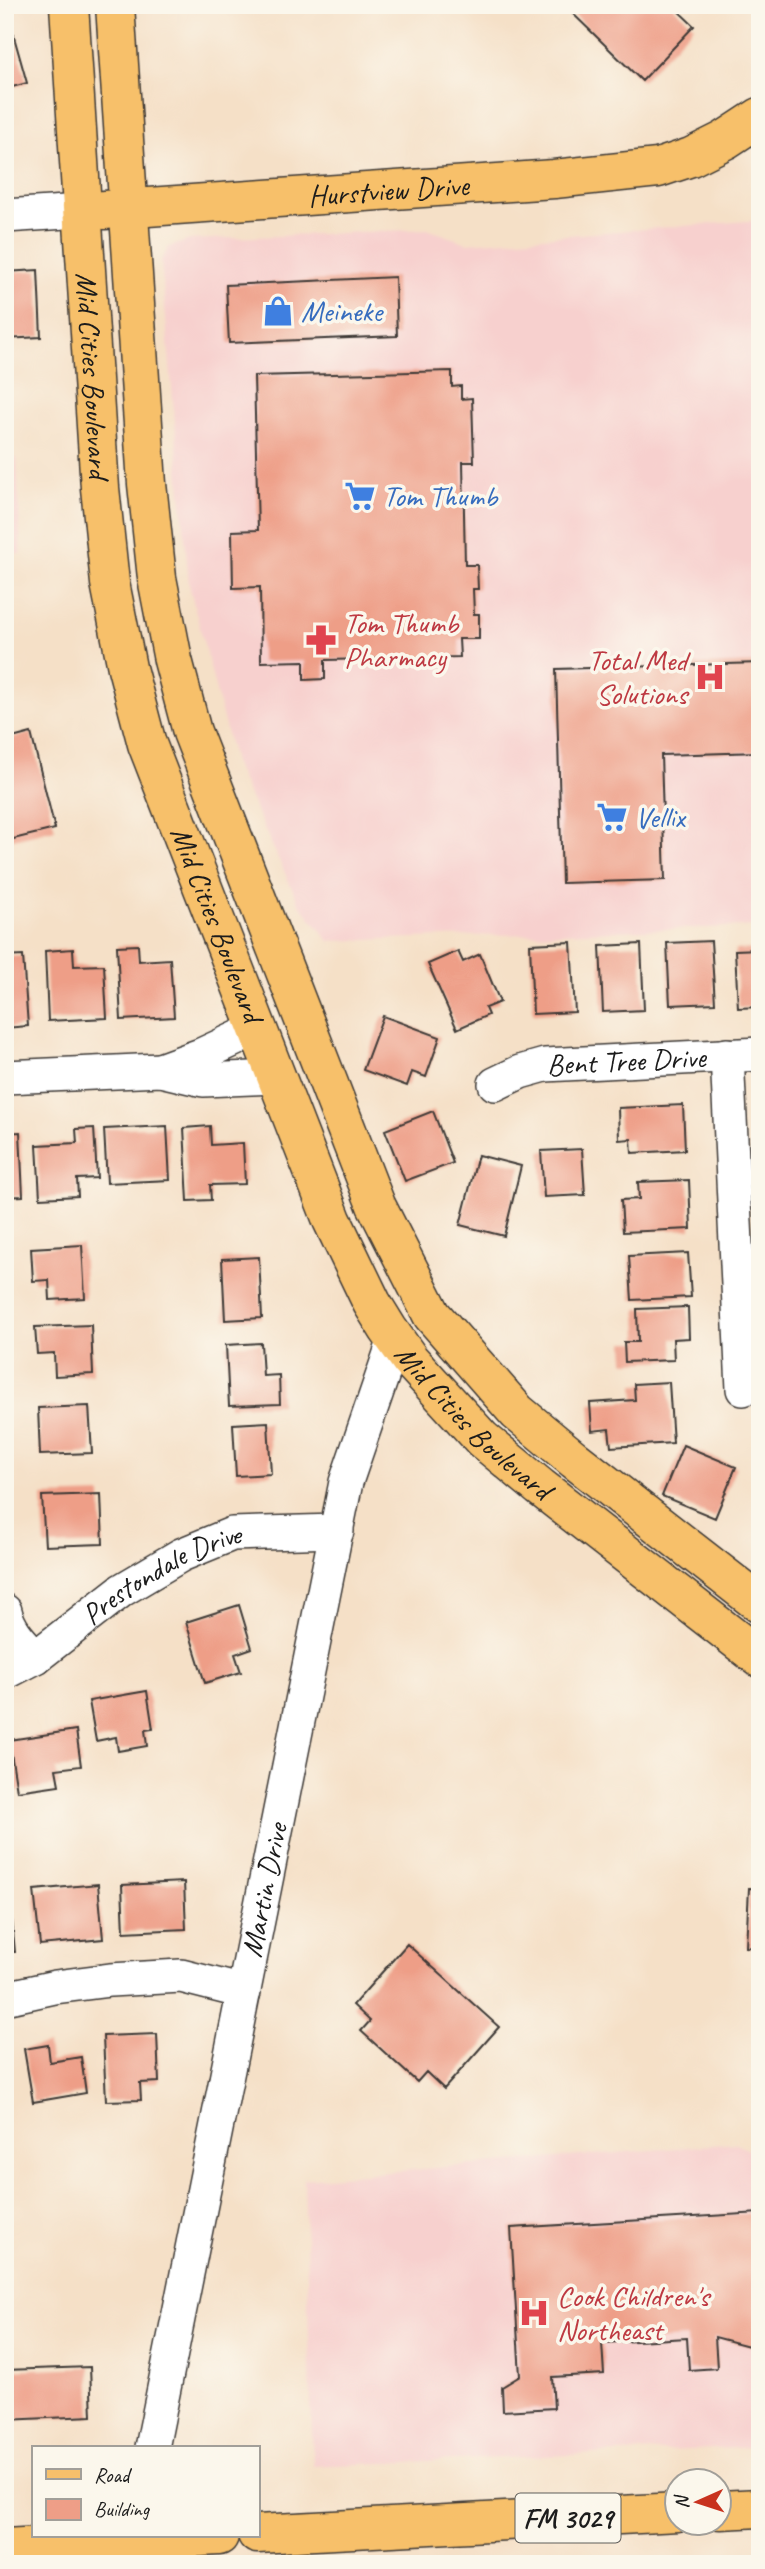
<svg xmlns="http://www.w3.org/2000/svg" width="765" height="2569" viewBox="0 0 765 2569" font-family="Caveat,sans-serif">
<rect width="100%" height="100%" fill="#fbf7ec"/>
<filter id="ink" filterUnits="userSpaceOnUse"><feTurbulence type="fractalNoise" baseFrequency=".0143" numOctaves="2"/><feDisplacementMap in="SourceGraphic" scale="14" xChannelSelector="R" yChannelSelector="G"/><feConvolveMatrix kernelMatrix="1 2 1 2 8 2 1 2 1" color-interpolation-filters="sRGB"/></filter>
<filter id="wash" filterUnits="userSpaceOnUse"><feTurbulence type="fractalNoise" baseFrequency=".00686" numOctaves="4" result="noise"/><feDisplacementMap in="SourceGraphic" scale="28" xChannelSelector="R" yChannelSelector="G"/><feGaussianBlur stdDeviation="1.57" result="paint"/><feColorMatrix in="noise" values="0 0 0 0 0 0 0 0 0 0 0 0 0 0 0 0 0 1.4 0 .05"/><feComposite in="paint" operator="in"/></filter>
<g filter="url(#wash)">
<rect width="100%" height="100%" fill="#f5e0c7"/>
<path fill="#f7d0ce" d="M760,220V926L329,941L299,903L235,766L189,585L161,261L169,247L190,240L428,229L467,243Z
M5,458H17L21,554L5,555Z
M737,2143L760,2158V2447L313,2466L304,2179Z"/>
<g id="blocks">
<path fill="#ee9e87" d="M5,5L27,83L5,89Z
M564,5H672L694,26L642,81Z
M38,270L41,337L5,339V272Z
M395,277L397,336L229,343L226,285Z
M452,371V387L461,386V399L472,398L474,462H463L465,565H477L478,589H473L474,614H479V639H459L460,657L325,660V679L304,680V661L261,662L260,587L233,588L232,531L258,530L254,376Z
M760,663V752L661,755L665,880L562,883L556,669Z
M31,733L55,829L5,841V740Z
M711,941L715,1003L670,1005L667,943Z
M571,942L575,1012L533,1014L530,944Z
M641,944L644,1010L603,1012L600,946Z
M138,945L139,961L170,959L174,1017L121,1020L117,946Z
M73,949L74,966L104,965L107,1018L48,1021L45,951Z
M760,949V1007L738,1008L735,950Z
M458,951L463,962L480,954L500,1002L485,1008L488,1015L457,1029L428,964Z
M23,956L28,1026L5,1028V957Z
M383,1016L440,1037L426,1077L412,1072L407,1086L363,1070Z
M683,1105L685,1150L632,1153L631,1139L619,1140L618,1108Z
M433,1111L453,1163L405,1181L385,1130Z
M167,1126L170,1180L107,1183L104,1129Z
M210,1126L211,1145L243,1143L245,1184L210,1185L211,1200L188,1201L184,1128Z
M94,1128L97,1178L77,1179L78,1196L40,1198L37,1145L77,1143L76,1129Z
M20,1132L23,1196L5,1197V1133Z
M582,1149L585,1195L544,1197L541,1151Z
M478,1155L521,1166L504,1236L460,1225Z
M689,1180L691,1229L623,1232L621,1200L639,1199L638,1182Z
M82,1245L85,1298L50,1300L49,1280L33,1281L31,1248Z
M688,1253L691,1297L632,1300L629,1256Z
M259,1257L262,1318L225,1320L222,1259Z
M688,1307L689,1338L673,1339L674,1360L625,1362L624,1342H638L637,1309Z
M91,1325L93,1374L55,1376L54,1353L37,1354L35,1327Z
M261,1343L263,1376L279,1375L280,1404L229,1406L226,1345Z
M669,1382L673,1443L611,1447L609,1429L592,1431L590,1403L635,1400L634,1384Z
M89,1406L92,1453L40,1455L38,1408Z
M268,1422L271,1474L236,1476L233,1424Z
M683,1445L736,1467L715,1518L662,1496Z
M101,1494L103,1544L45,1546L42,1496Z
M239,1605L252,1648L235,1654L241,1672L205,1683L186,1622Z
M147,1691L153,1729L145,1730L147,1746L118,1751L116,1737L96,1741L89,1701Z
M76,1730L81,1766L56,1769L59,1785L17,1791L9,1740Z
M184,1882L186,1929L124,1932L122,1885Z
M98,1884L103,1939L40,1945L34,1890Z
M749,1888L760,1889V1948L746,1947Z
M5,1898H10L15,1952H5Z
M407,1944L499,2027L444,2089L426,2072L417,2082L361,2031L370,2021L353,2005Z
M157,2034L159,2082L140,2083L141,2100L106,2101L103,2036Z
M48,2045L50,2062L81,2057L86,2093L33,2102L24,2049Z
M760,2213V2349L715,2337L717,2368L689,2370L687,2338L602,2343L604,2374L552,2377L554,2408L503,2411L502,2387L520,2376L511,2228Z
M90,2367L92,2416L5,2420V2370Z"/>
</g>
</g>
<g filter="url(#ink)">
<use href="#blocks" fill-opacity="0" stroke="#3d3936" stroke-width="2"/>
<g fill="none" stroke-linecap="round" stroke-linejoin="round">
<g stroke="#3d3936" stroke-width="36">
<g id="minor">
<path d="M5,216L81,211"/>
<path d="M727,1055L743,1389"/>
<path d="M160,1070L201,1055L257,1029"/>
<path d="M5,1077L160,1070L203,1080L276,1077"/>
<path id="s1" d="M495,1084L520,1072L545,1065L760,1054"/>
<path d="M5,1611C9,1630 22,1642 36,1657"/>
<path id="s2" d="M5,1673L36,1657L122,1590L181,1555L232,1534L337,1531"/>
<path d="M5,1998L55,1987L110,1980L181,1976L244,1992"/>
<path id="s3" d="M152,2448L346,1482L395,1339"/>
<path d="M150,2536L151,2564"/>
</g>
</g>
<g stroke="#3d3936" stroke-width="41">
<g id="major">
<path id="s4" d="M69,5L100,488L110,583L127,668L147,744L332,1220L372,1303L388,1329L410,1360L482,1439L540,1487L760,1658"/>
<path d="M115,5L147,484L157,578L173,660L192,732L376,1205L432,1315L517,1412L575,1460L760,1604"/>
<path id="s5" d="M104,210L554,179L658,168L691,157L725,140L760,117"/>
<path d="M720,2510L760,2508"/>
<path d="M257,2534L678,2512"/>
<path d="M5,2548L219,2536"/>
</g>
</g>
<use href="#minor" stroke="#fff" stroke-width="33"/>
<use href="#major" stroke="#f7c06b" stroke-width="38"/>
</g>
</g>
<defs>
<g id="shop-bare" transform="scale(2.415)"><path d="M-5-2.5h2.3a2.7 3.5 0 0 1 5.4 0H5L5.5 6h-11ZM-1.5-2.5h3a1.5 2.3 0 0 0-3 0Z" fill="#3f7fe0" stroke="#fbf7ec" stroke-width="2.5" paint-order="stroke"/></g>
<g id="supermarket-bare" transform="scale(2.415)"><path d="M-6-5.5h2.5l.6 2H6L4.5 2H-2.5L-4.4-4H-6ZM-1.5 3.2a1.3 1.3 0 1 0 .1 0ZM3 3.2a1.3 1.3 0 1 0 .1 0Z" fill="#3f7fe0" stroke="#fbf7ec" stroke-width="2.5" paint-order="stroke"/></g>
<g id="pharmacy-bare" transform="scale(2.415)"><path d="M-2-6h4v4h4v4h-4v4h-4v-4h-4v-4h4Z" fill="#e0444e" stroke="#fbf7ec" stroke-width="2.5" paint-order="stroke"/></g>
<g id="hospital-bare" transform="scale(2.415)"><path d="M-5-5h3v3.5h4V-5h3V5h-3V1.5h-4V5h-3Z" fill="#e0444e" stroke="#fbf7ec" stroke-width="2.5" paint-order="stroke"/></g>
</defs>
<g fill-rule="evenodd">
<use href="#shop-bare" x="278" y="311"/>
<use href="#supermarket-bare" x="360" y="496"/>
<use href="#pharmacy-bare" x="321" y="640"/>
<use href="#hospital-bare" x="710" y="677"/>
<use href="#supermarket-bare" x="612" y="817"/>
<use href="#hospital-bare" x="534" y="2313"/>
</g>
<g text-anchor="middle" stroke-width="7" stroke-linejoin="round" paint-order="stroke">
<rect fill="#fbf7ec" stroke="#5f5e5a" stroke-width="2" x="515.5" y="2493.5" width="105" height="49" rx="5"/>
<g font-size="28" font-weight="bold" fill="#1c1c1c">
<text x="568" y="2528">FM 3029</text>
</g>
<g font-size="30" fill="#1c1c1c" stroke="#fbf7ec">
<text dy="10" stroke="none"><textPath href="#s5" startOffset="285">Hurstview Drive</textPath></text>
<text dy="10" stroke="none"><textPath href="#s4" startOffset="371">Mid Cities Boulevard</textPath></text>
<text dy="10" stroke="none"><textPath href="#s4" startOffset="938">Mid Cities Boulevard</textPath></text>
<text dy="10" stroke="none"><textPath href="#s1" startOffset="135">Bent Tree Drive</textPath></text>
<text dy="10" stroke="none"><textPath href="#s4" startOffset="1505">Mid Cities Boulevard</textPath></text>
<text dy="10" stroke="none"><textPath href="#s2" startOffset="187">Prestondale Drive</textPath></text>
<text dy="10" stroke="none"><textPath href="#s3" startOffset="569">Martin Drive</textPath></text>
</g>
<g font-size="30" fill="#366cbe" stroke="#fbf7ec" text-anchor="start">
<text x="301" y="321">Meineke</text>
<text x="383" y="506">Tom Thumb</text>
<text x="635" y="827">Vellix</text>
</g>
<g font-size="30" fill="#be3a42" stroke="#fbf7ec" text-anchor="start">
<text x="344" y="633">Tom Thumb<tspan x="344" dy="34">Pharmacy</tspan></text>
<text x="687" y="670" text-anchor="end">Total Med<tspan x="687" dy="34">Solutions</tspan></text>
<text x="557" y="2306">Cook Children's<tspan x="557" dy="34">Northeast</tspan></text>
</g>
</g>
<rect width="765" height="2569" fill="none" stroke="#fbf7ec" stroke-width="28"/>
<rect x="32" y="2446" width="228" height="91" fill="#fbf7ec" stroke="#a29f99" stroke-width="2"/>
<rect x="46" y="2469" width="35" height="10" fill="#f7c06b" stroke="#a29f99" stroke-width="2"/>
<text x="94" y="2482" font-size="21" fill="#1c1c1c">Road</text>
<rect x="46" y="2499" width="35" height="21" fill="#ee9e87" stroke="#a29f99" stroke-width="2"/>
<text x="94" y="2516" font-size="21" fill="#1c1c1c">Building</text>
<g transform="translate(698 2502) rotate(267)"><circle r="33" fill="#fbf7ec" stroke="#a29f99" stroke-width="2"/>
<path d="M0-5L12 26L0 18L-12 26Z" fill="#c8321e"/>
<text y="-10" font-size="19" font-weight="bold" text-anchor="middle" fill="#1c1c1c">N</text>
</g>
</svg>
